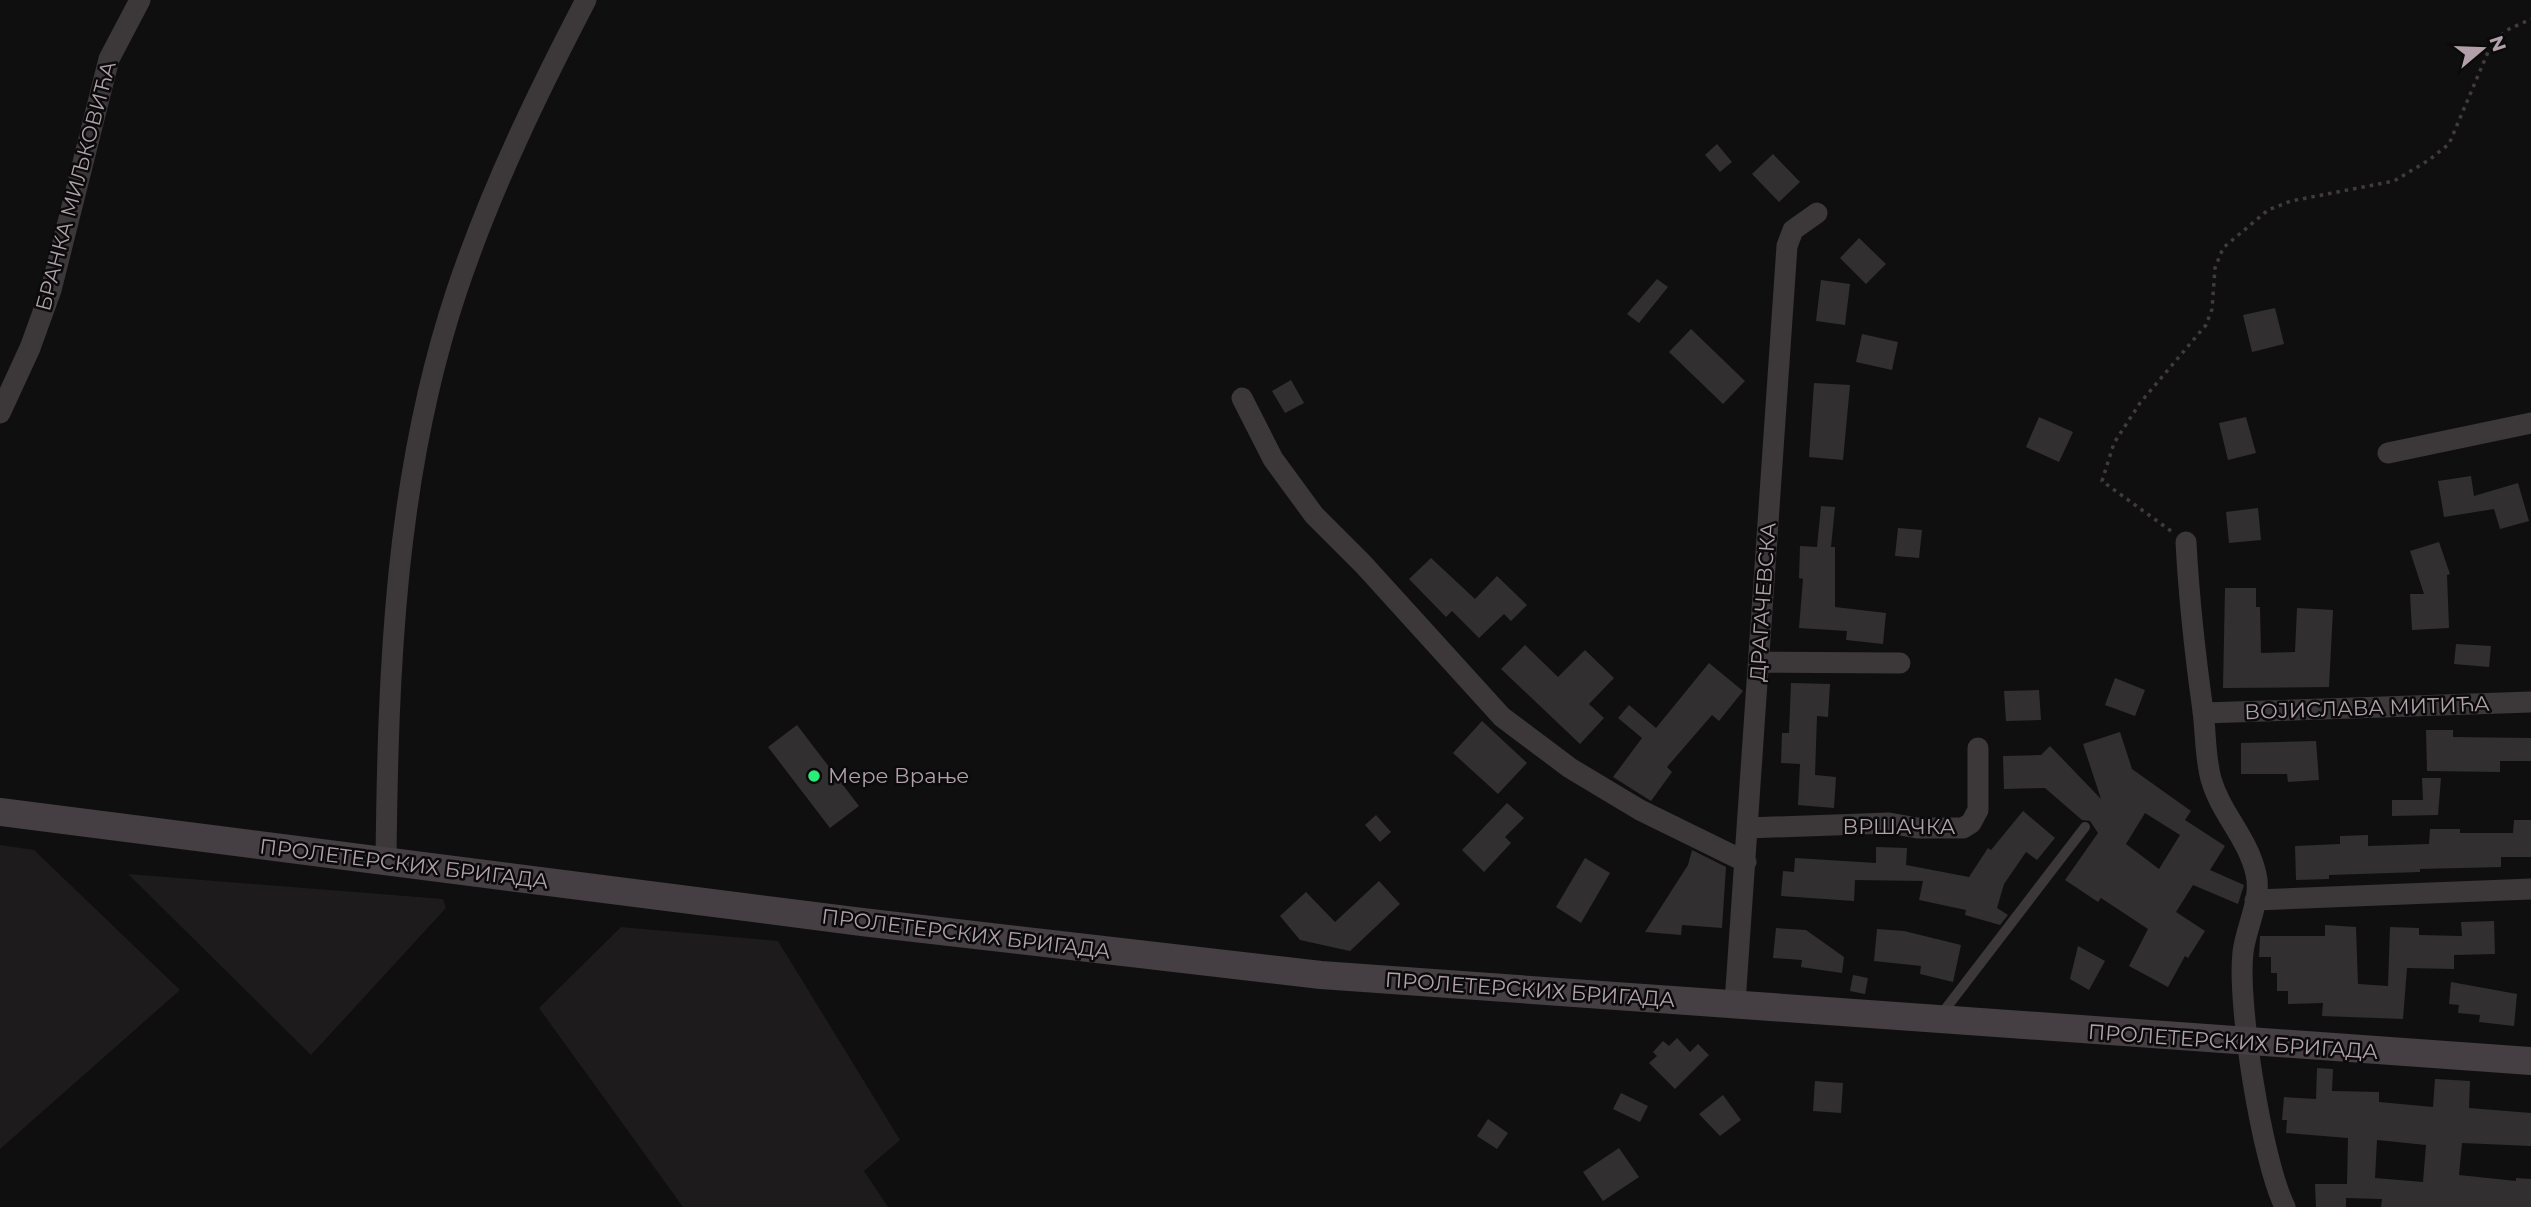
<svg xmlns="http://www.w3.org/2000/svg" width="2531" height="1207" viewBox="0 0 2531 1207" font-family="Montserrat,sans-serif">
<rect width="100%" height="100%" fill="#100f0f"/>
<path fill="#1d1b1c" d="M0,845L34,850L180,990L0,1149Z
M128,874L443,899L446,908L311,1055Z
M621,927L778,941L900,1140L864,1171L888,1207H683L539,1008Z"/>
<path fill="#322f30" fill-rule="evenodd" d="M1717,144L1732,162L1720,172L1705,155Z
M1773,154L1800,182L1779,202L1752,174Z
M1859,238L1886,264L1866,284L1840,258Z
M1657,279L1668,287L1639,323L1627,314Z
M1821,280L1850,284L1845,325L1816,321Z
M2275,308L2284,344L2252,352L2243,315Z
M1691,329L1745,381L1723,404L1669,352Z
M1862,334L1898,342L1892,370L1856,362Z
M1291,380L1304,403L1285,413L1272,391Z
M1814,383L1850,385L1843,460L1809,457Z
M2039,417L2073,432L2059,462L2026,447Z
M2246,417L2256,453L2228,460L2219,423Z
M2471,476L2474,496L2518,483L2529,521L2500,529L2494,509L2444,517L2438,481Z
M1821,506L1835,507L1831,547H1835V607L1886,613L1883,644L1846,640L1847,631L1799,628L1803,579L1799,578L1800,546L1817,547Z
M2258,508L2261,540L2229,543L2226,512Z
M1898,528L1922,530L1919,558L1895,556Z
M2439,542L2450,574L2447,575L2449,628L2412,630L2410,594H2424L2410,551Z
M1431,558L1475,599L1497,576L1527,605L1511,621L1504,614L1479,638L1452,611L1446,617L1409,579Z
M2225,588H2256V607H2260L2261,653L2295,652L2297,608L2333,610L2329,687L2223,688Z
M2456,644L2491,646L2489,667L2454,664Z
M1525,645L1558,677L1585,650L1614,678L1589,704L1604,718L1580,744L1501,669Z
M1709,663L1743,691L1719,721L1712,715L1667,767L1672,772L1651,801L1613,777L1642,738L1618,718L1629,705L1656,728Z
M2115,678L2145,690L2135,716L2105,705Z
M1791,683L1830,684L1828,717L1817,716L1815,775L1836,777L1834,808L1798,805L1800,764L1781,763L1782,733H1789Z
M2039,690L2041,720L2006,721L2004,691Z
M1482,721L1527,763L1498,794L1453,753Z
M797,725L859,806L830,828L768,747Z
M2426,730H2453V737L2531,738V761H2500V772L2427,771Z
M2120,732L2132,769L2191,811L2185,820L2225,846L2210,870L2244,885L2238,904L2193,885L2176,912L2205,931L2188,958L2185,956L2168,987L2129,966L2148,929L2101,898L2098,902L2065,880L2098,833L2090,821L2082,820L2045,788L2004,789L2003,756L2041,755L2050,746L2101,799L2083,744ZM2145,813L2180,835L2159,869L2126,844Z
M2316,741L2319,780L2288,782L2287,774H2241V743Z
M2422,778H2441L2438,815L2392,816V800H2423Z
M1507,803L1524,818L1505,837L1511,843L1484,872L1462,850Z
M2023,811L2055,838L2037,860L2026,852L2004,884L1997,908L2008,915L2000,925L1965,915L1966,910L1919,900L1923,881L1855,880L1854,901L1781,896L1783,871L1794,872L1795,858L1876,863V847L1907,848L1906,865L1969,877L1988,848L1991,850Z
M1376,815L1391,832L1380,842L1365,825Z
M2514,820H2531V857H2501V867L2420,869V872L2329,875V879L2296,880L2295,846L2340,844V836L2368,835V846L2429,844L2430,829H2460V833H2513Z
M1692,850L1726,867L1722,928L1682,925L1681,935L1645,932L1688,865Z
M1585,858L1610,873L1581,923L1556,907Z
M1379,881L1400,904L1350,951L1300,940L1280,916L1306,892L1335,922Z
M2494,921L2495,954L2454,955V969L2407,968L2403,1019L2322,1016L2323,1003L2288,1004V991H2277V973H2271V957H2259L2260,936H2325V925L2356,927L2358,984L2388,986L2390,927L2419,928V935L2462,936L2461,922Z
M1776,928L1806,930L1844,957L1842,973L1801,967L1802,960L1773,958Z
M1877,929L1904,931L1961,945L1953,982L1920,974L1921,966L1874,961Z
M2078,946L2105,961L2089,990L2070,979Z
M1853,975L1868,978L1865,994L1850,991Z
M2451,982L2517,994L2514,1026L2479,1022L2480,1015L2458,1013L2459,1005L2449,1004Z
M1677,1038L1690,1052L1698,1044L1709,1055L1675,1089L1649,1063L1657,1056L1653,1052L1663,1041L1669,1046Z
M2317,1068L2333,1069L2332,1091L2379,1092V1102L2433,1107L2435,1079L2470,1081L2469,1108L2531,1113V1146L2462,1143L2459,1175L2516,1181V1178L2531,1179V1207H2381L2382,1199L2346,1198V1207H2316L2315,1184H2347L2348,1138L2286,1133L2287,1120H2282L2284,1097L2316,1099ZM2377,1140L2426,1145L2423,1182L2375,1178Z
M1815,1081L1843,1083L1841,1113L1813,1111Z
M1621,1093L1648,1106L1640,1122L1613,1109Z
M1723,1095L1741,1120L1720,1136L1699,1114Z
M1488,1119L1508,1133L1497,1149L1477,1136Z
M1619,1148L1639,1177L1603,1201L1583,1172Z"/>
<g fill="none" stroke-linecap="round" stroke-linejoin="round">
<path stroke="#413a3e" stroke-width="3.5" stroke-dasharray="3.5 5" stroke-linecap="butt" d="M2171,531L2102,481L2114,443L2140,403L2206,325L2212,309L2215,268L2223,248L2268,210L2291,201L2394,181L2429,160L2449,144L2491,45L2507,30L2531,19"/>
<path stroke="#3c3739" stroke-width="10" d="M1940,1016L2085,827"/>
<path stroke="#3c3739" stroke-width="21" d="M1242,398L1273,459L1314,515L1363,564L1502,717L1570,768L1640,810L1746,862
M0,413L30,348L51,290L109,59L140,0
M2388,453L2531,423
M2186,542C2189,599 2195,654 2203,711C2206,734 2205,757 2211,779C2221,814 2248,838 2256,874C2262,899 2246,927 2243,952C2237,1004 2262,1161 2285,1207
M1759,662L1900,663
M2203,713L2531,702
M1748,828L1889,823L1917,828H1963L1971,823L1978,810V748
M386,861C388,669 395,475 457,290C491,189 537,94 586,0
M2255,900L2531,889
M1735,1003L1787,246L1793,230L1817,213"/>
<path stroke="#453e42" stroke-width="28" d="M0,812L862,922L1321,975L2531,1061"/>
</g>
<circle fill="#2aed78" stroke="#0b0a0a" stroke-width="2.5" cx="814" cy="776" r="7"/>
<g text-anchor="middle" stroke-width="5" stroke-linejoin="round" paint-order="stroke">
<g font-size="21" fill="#b1a0aa" stroke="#0b0a0a">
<text transform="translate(76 186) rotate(-75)" y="7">БРАНКА МИЉКОВИЋА</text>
<text transform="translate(1763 602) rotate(-86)" y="7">ДРАГАЧЕВСКА</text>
<text transform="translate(2367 708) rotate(-2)" y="7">ВОЈИСЛАВА МИТИЋА</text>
<text x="1899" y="834">ВРШАЧКА</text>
<text transform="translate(404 864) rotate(7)" y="7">ПРОЛЕТЕРСКИХ БРИГАДА</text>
<text transform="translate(966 934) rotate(7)" y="7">ПРОЛЕТЕРСКИХ БРИГАДА</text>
<text transform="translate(1530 990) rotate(4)" y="7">ПРОЛЕТЕРСКИХ БРИГАДА</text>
<text transform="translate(2233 1042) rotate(4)" y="7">ПРОЛЕТЕРСКИХ БРИГАДА</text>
</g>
<g font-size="21" fill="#b1a0aa" stroke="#0b0a0a" text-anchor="start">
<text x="828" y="783">Мере Врање</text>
</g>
</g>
<g transform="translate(2482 49) rotate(71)" stroke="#0b0a0a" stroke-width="5" paint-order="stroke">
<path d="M0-5L12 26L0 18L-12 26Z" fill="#b1a0aa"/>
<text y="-10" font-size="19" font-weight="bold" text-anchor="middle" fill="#b1a0aa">N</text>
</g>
</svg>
